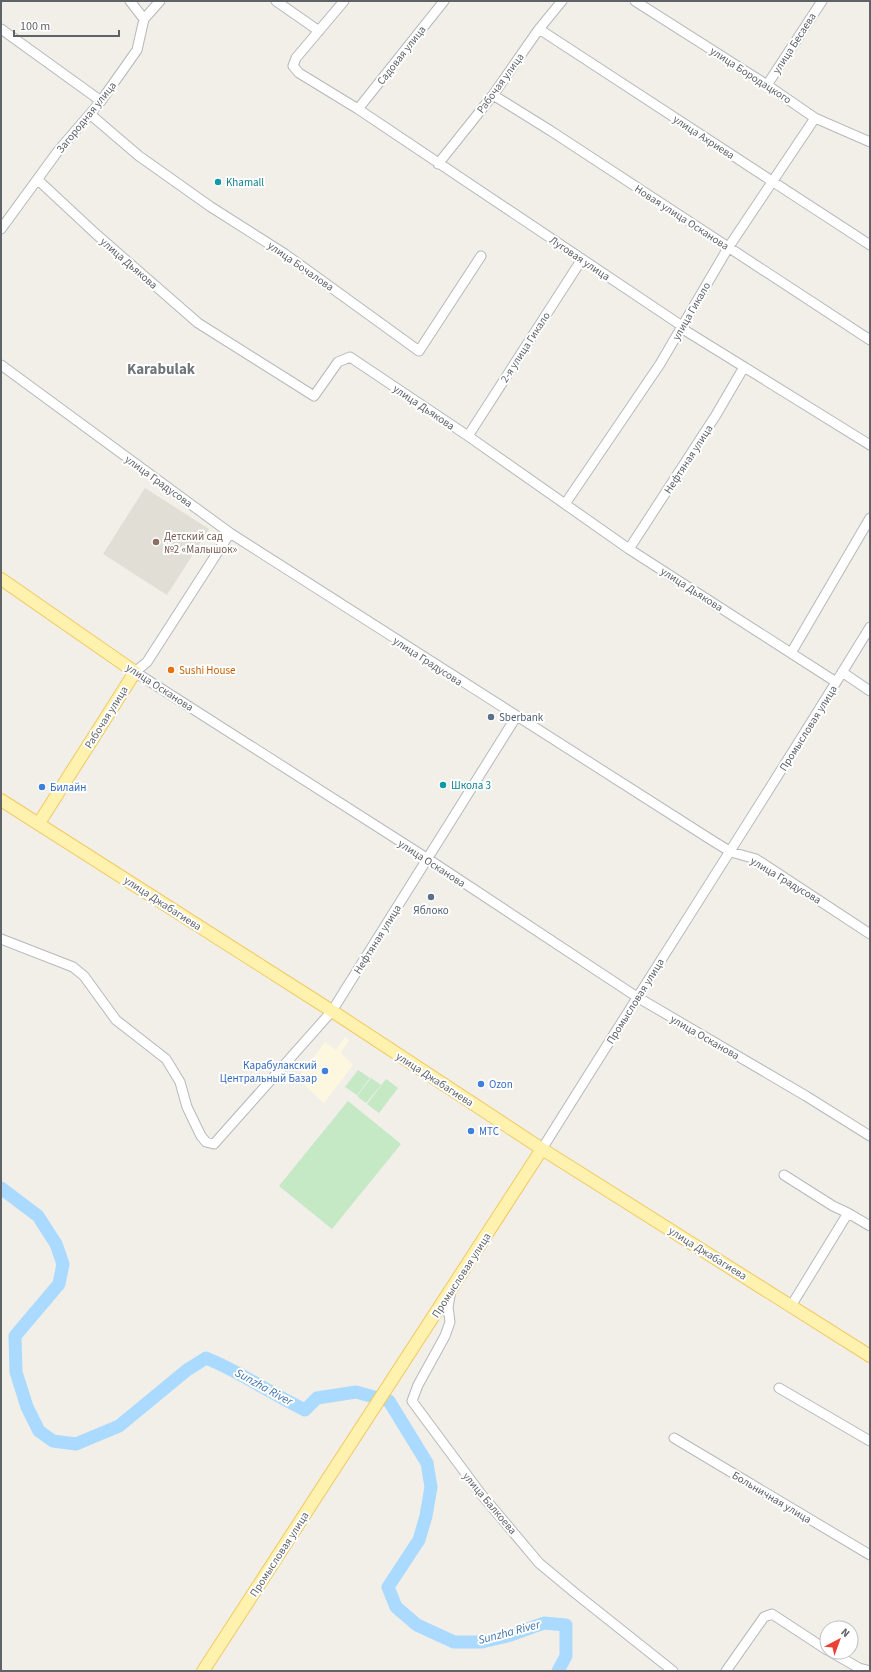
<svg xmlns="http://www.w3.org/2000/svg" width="871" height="1672" viewBox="0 0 871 1672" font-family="'Source Sans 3',sans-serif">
<rect width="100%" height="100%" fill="#f1efe8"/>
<path fill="#fef7e0" d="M345,1037L349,1040L341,1053L353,1065L324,1103L297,1078L325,1042L336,1050Z"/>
<path fill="#e1ded6" d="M145,488L209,529L167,595L103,554Z"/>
<path fill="#c5e8c5" d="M358,1070L370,1078L357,1095L345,1087Z
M371,1078L381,1085L366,1103L357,1096Z
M386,1079L398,1088L379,1113L367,1104Z
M348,1101L401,1144L332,1229L279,1186Z"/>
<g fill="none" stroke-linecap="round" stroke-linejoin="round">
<path stroke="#aadaff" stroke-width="13" d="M1,1188L38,1216L56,1244L63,1264L59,1284L15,1336L16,1372L27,1407L39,1431L53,1441L76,1444L119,1426L187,1370L206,1358C241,1372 271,1394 305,1410L317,1398L356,1392L389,1401L427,1463L431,1487L426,1516L419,1540L388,1587L396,1607L417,1625L454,1642H482L511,1635L544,1623L566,1625V1656L558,1671"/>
<g stroke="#b5b8bc" stroke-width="11">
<path id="minor" d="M130,1L144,19
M276,1L319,31
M344,1L296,58L293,66L299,73L358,109L682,326L686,331L870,445
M635,1L767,85L815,118L870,142
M1,29L101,101
M539,29L870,245
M767,85L822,1
M493,95L551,131L870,340
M358,109L444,1
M91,115L139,156L211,207L285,254L419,351L481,256
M438,164L493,95L539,29L562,1
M38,180L96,234L198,323L314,396L338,362L350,357L468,436L629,549L836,682
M1,229L58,151L101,101L137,50L144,19L160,1
M1,365L230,533L713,841L731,852L756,859L870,934
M468,436L582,259
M565,504L660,364L728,248L815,118
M230,533L147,662L135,672L428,859L637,997L806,1096L870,1136
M629,549L716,415L744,367
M791,653L870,518
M842,672L870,691
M1,939L73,967L84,976L116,1020L166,1059L180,1082L187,1107L201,1136L206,1142L214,1144L332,1011L516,717
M542,1149C651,974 763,802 870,627
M784,1175L833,1206L848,1213L870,1226
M451,1291L448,1307L450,1322L445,1336L418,1385L412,1401L481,1494L539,1563L575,1593L673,1671
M791,1306L848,1213
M779,1388L870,1441
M674,1438L870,1555
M831,1652L859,1668L870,1671
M726,1671L764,1617L772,1614L827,1650"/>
</g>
<g stroke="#f2c960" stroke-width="14">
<path id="major" d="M1,579L135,672L39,823
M1,800L332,1011L542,1149L870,1356
M203,1671L542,1149"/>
</g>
<use href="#minor" stroke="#fff" stroke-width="9"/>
<use href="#major" stroke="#fff2af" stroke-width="12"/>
</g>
<g fill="#0f9aa8" stroke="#fff" stroke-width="1.5">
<circle cx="218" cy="182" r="4"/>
<circle cx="443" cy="785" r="4"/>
</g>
<circle fill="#8d6e63" stroke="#fff" stroke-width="1.5" cx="156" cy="542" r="4"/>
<circle fill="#e8710a" stroke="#fff" stroke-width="1.5" cx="171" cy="670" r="4"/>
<g fill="#5c6f8a" stroke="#fff" stroke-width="1.5">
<circle cx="491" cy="717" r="4"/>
<circle cx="431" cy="897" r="4"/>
</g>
<g fill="#3f7fe0" stroke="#fff" stroke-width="1.5">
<circle cx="42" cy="787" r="4"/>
<circle cx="325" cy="1071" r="4"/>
<circle cx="481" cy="1084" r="4"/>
<circle cx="471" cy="1131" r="4"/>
</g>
<g text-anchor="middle" stroke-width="4" stroke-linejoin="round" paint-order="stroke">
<g font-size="11" fill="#5f6368" stroke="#fff">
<text transform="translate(794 43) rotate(-57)" y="4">улица Бесаева</text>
<text transform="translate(401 55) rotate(-52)" y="4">Садовая улица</text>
<text transform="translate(751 75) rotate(33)" y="4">улица Бородацкого</text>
<text transform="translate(500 83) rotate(-54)" y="4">Рабочая улица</text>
<text transform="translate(86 117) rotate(-51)" y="4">Загородная улица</text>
<text transform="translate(704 137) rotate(33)" y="4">улица Ахриева</text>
<text transform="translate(682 217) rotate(33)" y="4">Новая улица Осканова</text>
<text transform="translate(580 258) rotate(34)" y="4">Луговая улица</text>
<text transform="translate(129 263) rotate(41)" y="4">улица Дьякова</text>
<text transform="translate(301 266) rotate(35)" y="4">улица Бочалова</text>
<text transform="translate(691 311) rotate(-60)" y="4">улица Гикало</text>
<text transform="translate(525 347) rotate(-57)" y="4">2-я улица Гикало</text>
<text transform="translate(424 407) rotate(34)" y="4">улица Дьякова</text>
<text transform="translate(688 459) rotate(-57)" y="4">Нефтяная улица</text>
<text transform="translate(159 481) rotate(36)" y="4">улица Градусова</text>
<text transform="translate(692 589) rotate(33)" y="4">улица Дьякова</text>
<text transform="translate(428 661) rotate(33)" y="4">улица Градусова</text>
<text transform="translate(160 687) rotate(33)" y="4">улица Осканова</text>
<text transform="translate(106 717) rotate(-58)" y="4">Рабочая улица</text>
<text transform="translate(808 728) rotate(-58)" y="4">Промысловая улица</text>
<text transform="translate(432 863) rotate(33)" y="4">улица Осканова</text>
<text transform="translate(786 880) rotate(31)" y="4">улица Градусова</text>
<text transform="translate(163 903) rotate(33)" y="4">улица Джабагиева</text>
<text transform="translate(377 939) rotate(-58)" y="4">Нефтяная улица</text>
<text transform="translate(635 1001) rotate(-58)" y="4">Промысловая улица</text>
<text transform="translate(705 1037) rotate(30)" y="4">улица Осканова</text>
<text transform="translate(435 1079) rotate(33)" y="4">улица Джабагиева</text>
<text transform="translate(708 1253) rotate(32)" y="4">улица Джабагиева</text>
<text transform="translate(461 1275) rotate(-57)" y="4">Промысловая улица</text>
<text transform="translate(772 1497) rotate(31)" y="4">Больничная улица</text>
<text transform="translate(490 1503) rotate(50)" y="4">улица Балкоева</text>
<text transform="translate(279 1554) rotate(-57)" y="4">Промысловая улица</text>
</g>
<g font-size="11" fill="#0d838f" stroke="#fff" text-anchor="start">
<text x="226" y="186">Khamall</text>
<text x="451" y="789">Школа 3</text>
</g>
<g font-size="11" fill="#785e54" stroke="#fff" text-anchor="start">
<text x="164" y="540">Детский сад<tspan x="164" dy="13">№2 «Малышок»</tspan></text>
</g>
<g font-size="11" fill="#c56008" stroke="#fff" text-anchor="start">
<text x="179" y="674">Sushi House</text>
</g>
<g font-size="11" fill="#4e5e75" stroke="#fff" text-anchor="start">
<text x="499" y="721">Sberbank</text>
<text x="431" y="914" text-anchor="middle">Яблоко</text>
</g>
<g font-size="11" fill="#366cbe" stroke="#fff" text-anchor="start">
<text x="50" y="791">Билайн</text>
<text x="317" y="1069" text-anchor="end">Карабулакский<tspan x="317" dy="13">Центральный Базар</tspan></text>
<text x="489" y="1088">Ozon</text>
<text x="479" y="1135">МТС</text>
</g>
<g font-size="12" font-style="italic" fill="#4174aa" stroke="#fff">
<text transform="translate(264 1387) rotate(29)" y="4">Sunzha River</text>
<text transform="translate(509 1632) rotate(-15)" y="4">Sunzha River</text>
</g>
<g font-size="15" font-weight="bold" fill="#70757a" stroke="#fff">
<text x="161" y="374">Karabulak</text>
</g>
</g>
<rect width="871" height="1672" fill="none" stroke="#5f6368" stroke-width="4"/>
<g transform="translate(839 1640) rotate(41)"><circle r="19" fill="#ffffff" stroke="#bfc1c3"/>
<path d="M0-3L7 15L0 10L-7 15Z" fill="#ea4335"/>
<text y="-6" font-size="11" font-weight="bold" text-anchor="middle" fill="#5f6368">N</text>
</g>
<path d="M14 30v6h105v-6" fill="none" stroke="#5f6368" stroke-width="2"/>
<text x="20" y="30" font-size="12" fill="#5f6368" stroke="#ffffff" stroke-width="3" paint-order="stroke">100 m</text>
</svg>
